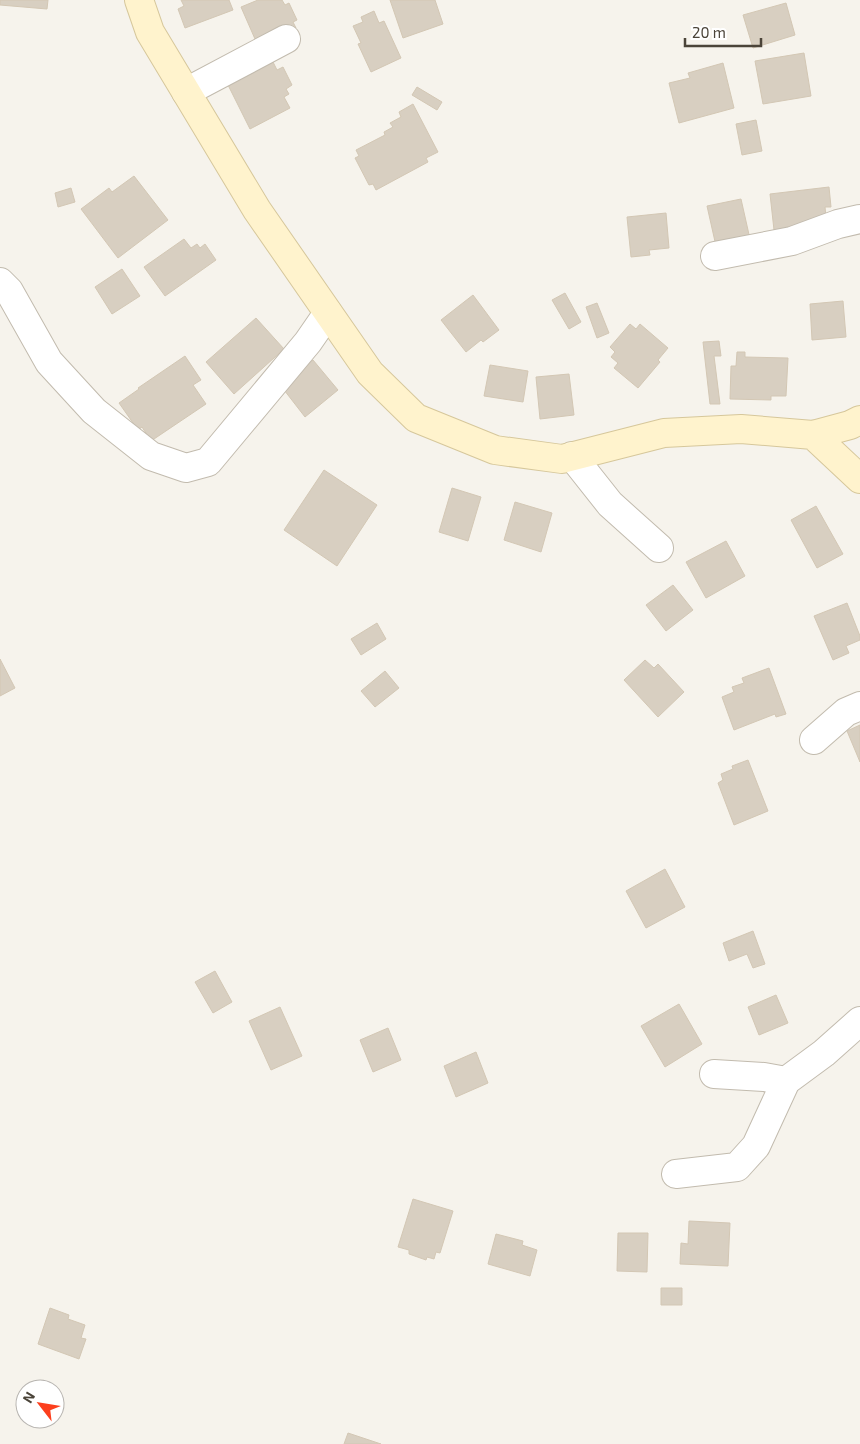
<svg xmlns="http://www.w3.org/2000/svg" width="860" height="1444" viewBox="0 0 860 1444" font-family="'Exo 2',sans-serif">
<rect width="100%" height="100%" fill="#f6f3ec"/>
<path fill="#d8cfc1" stroke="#d3c7b4" d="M0,0H48L47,9L0,5Z
M181,0H229L233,10L185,28L178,9L184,6Z
M258,0H282L285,5L289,3L297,20L293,22L296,28L263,43L260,37L255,39L241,7Z
M390,0H435L443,24L403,38Z
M786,3L795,35L753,48L743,15Z
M374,11L379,23L384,21L401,58L371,72L358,44L361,43L353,26L363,22L361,17Z
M804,53L811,96L763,104L755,61Z
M273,62L277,70L283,67L292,85L286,89L289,94L284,97L290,108L250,129L228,85Z
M723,63L734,108L679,123L669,83L690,78L688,73Z
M417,87L442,102L437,110L412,95Z
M413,104L438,152L426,158L428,162L376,190L373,184L369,185L355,158L359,156L356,150L385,135L384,132L393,127L390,123L401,117L399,112Z
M756,120L762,151L742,155L736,124Z
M134,176L168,220L118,258L81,209L109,188L112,192Z
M829,187L831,207H825L826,217L822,225L774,230L770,194Z
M71,188L75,202L58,207L55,193Z
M741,199L750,239L716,246L707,206Z
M666,213L669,248L649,250L650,255L631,257L627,217Z
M184,239L191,248L197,244L200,248L205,244L216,260L165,296L144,267Z
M122,269L140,296L112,314L95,287Z
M565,293L581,322L569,329L552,300Z
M473,295L499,330L483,342L481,340L466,352L441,320Z
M843,301L846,337L812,340L810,304Z
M597,303L609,333L597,338L586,307Z
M256,318L284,349L234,394L206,362Z
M630,324L636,329L640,324L668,348L658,360L660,362L638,388L614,368L618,363L611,357L615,352L610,347Z
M719,341L721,356H714L720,404H710L703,342Z
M737,352H745V357L788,358L786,396H771V400L730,399L731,366H736Z
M185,356L201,380L193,385L206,404L151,441L142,427L138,430L119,403L139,389L138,388Z
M313,360L338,390L305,417L281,386Z
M490,365L528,371L523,402L484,396Z
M569,374L574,415L540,419L536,377Z
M324,470L377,505L337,566L284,530Z
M452,488L481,497L468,541L439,532Z
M515,502L552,513L541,552L504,540Z
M816,506L843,554L817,568L791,520Z
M726,541L745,576L706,598L686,562Z
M673,585L693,610L666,631L646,605Z
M847,603L860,636V640L846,646L849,653L833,660L814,616Z
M377,623L386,639L361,655L351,639Z
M0,659L15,688L0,696Z
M645,660L654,668L658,664L684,692L658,717L624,680Z
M769,668L786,714L776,717L775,714L734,730L722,697L734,692L732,687L744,683L742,678Z
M385,671L399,688L375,707L361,691Z
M860,725V762L847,731Z
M748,760L768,811L734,825L718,783L723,780L721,774L733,769L732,766Z
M665,869L685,907L646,928L626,891Z
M753,931L765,964L753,968L747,954L729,961L723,943Z
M215,971L232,1002L213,1013L195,982Z
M776,995L788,1023L759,1035L748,1007Z
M679,1004L702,1044L665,1067L641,1026Z
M280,1007L302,1056L271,1070L249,1021Z
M388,1028L401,1060L373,1072L360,1040Z
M476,1052L488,1083L456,1097L444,1066Z
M413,1199L453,1211L440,1253L436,1252L434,1259L427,1257L426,1260L409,1254V1250L398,1247Z
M689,1221L730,1223L728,1266L680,1264L681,1243L688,1244Z
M618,1233H648L647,1272L617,1271Z
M496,1234L523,1241L522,1245L537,1250L530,1276L488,1264Z
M661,1288H682V1305H661Z
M50,1308L69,1315L68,1319L85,1325L81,1338L86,1339L79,1359L38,1344Z
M348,1433L381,1444H344Z"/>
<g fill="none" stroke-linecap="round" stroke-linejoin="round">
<g stroke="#c2bbae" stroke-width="30">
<path id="street" d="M186,92L286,39
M715,256L792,241L838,224L860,219
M0,282L9,291L49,362L94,411L151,456L186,468L208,462L308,342L328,313
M572,456L610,504L659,548
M814,740L846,712L860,706
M714,1074L764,1077L786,1081
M676,1174L737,1167L756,1146L786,1081L824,1053L860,1021"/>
</g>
<g stroke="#d6c79b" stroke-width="30">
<path id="secondary" d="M139,0L150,32L257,210L370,373L416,418L495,450L562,459L664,433L741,429L813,435L860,479
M813,435L850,425L860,420"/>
</g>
<use href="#street" stroke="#fff" stroke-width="28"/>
<use href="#secondary" stroke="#fff3cd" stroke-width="28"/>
</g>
<g transform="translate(40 1404) rotate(301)"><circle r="24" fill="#ffffff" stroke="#b7b4b0"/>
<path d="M0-4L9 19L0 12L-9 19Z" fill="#fc3f1d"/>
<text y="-8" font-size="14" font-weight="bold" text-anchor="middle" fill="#4b4439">N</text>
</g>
<path d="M685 38v8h76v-8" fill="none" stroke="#4b4439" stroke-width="2.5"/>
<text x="692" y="38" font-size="15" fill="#4b4439" stroke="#ffffff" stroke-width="4" paint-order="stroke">20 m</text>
</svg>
